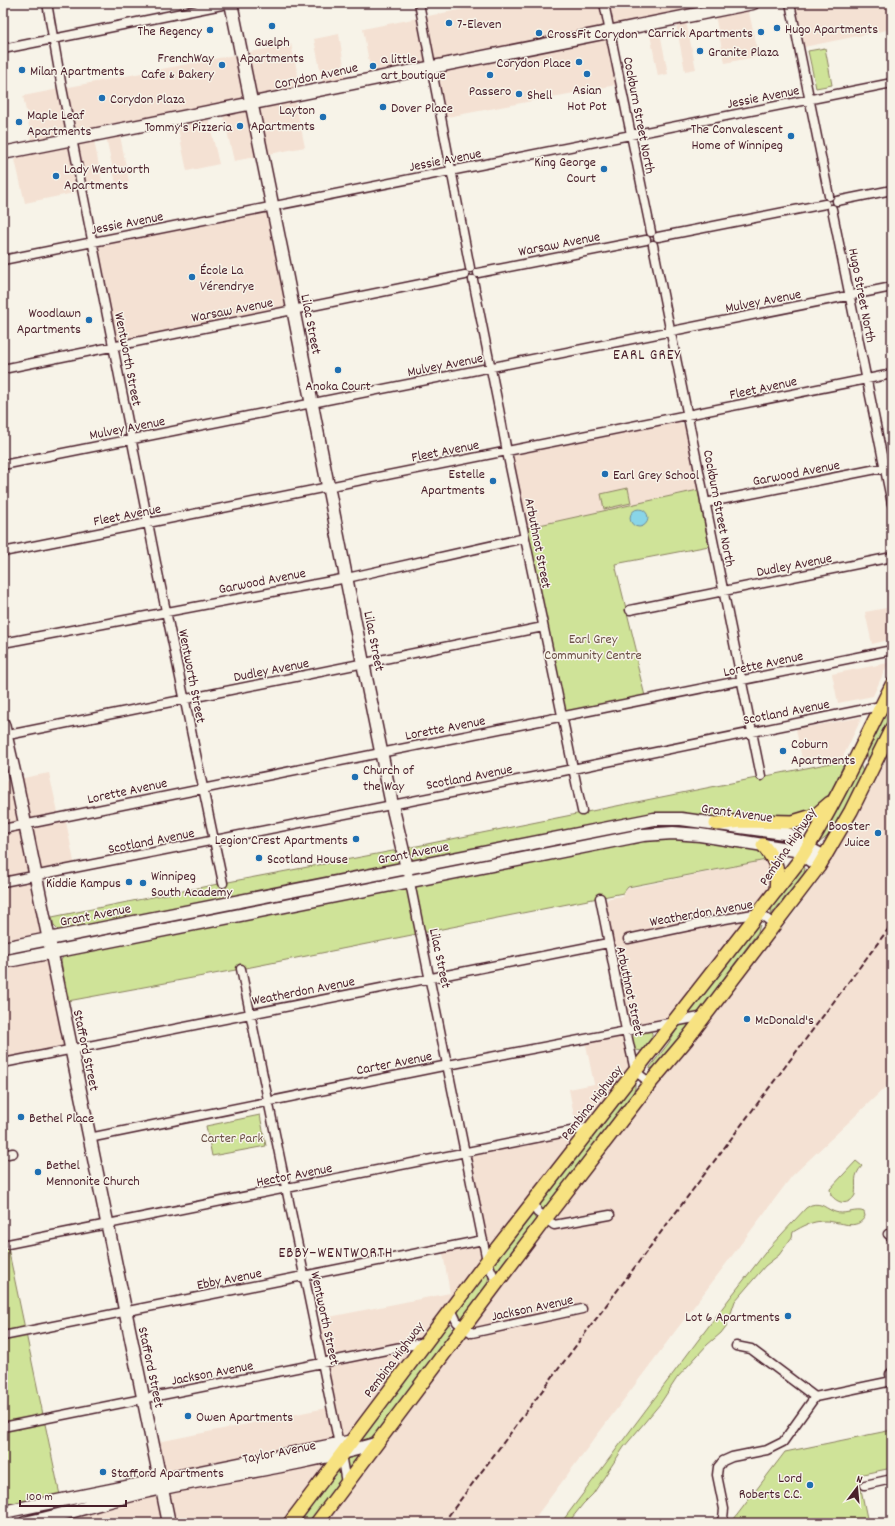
<svg xmlns="http://www.w3.org/2000/svg" width="895" height="1526" viewBox="0 0 895 1526" font-family="Dekko,sans-serif">
<rect width="100%" height="100%" fill="#f7f3e8"/>
<filter id="ink" filterUnits="userSpaceOnUse"><feTurbulence type="fractalNoise" baseFrequency=".025" numOctaves="2"/><feDisplacementMap in="SourceGraphic" scale="8" xChannelSelector="R" yChannelSelector="G"/><feConvolveMatrix kernelMatrix="1 2 1 2 8 2 1 2 1" color-interpolation-filters="sRGB"/></filter>
<g filter="url(#ink)">
<path fill="#f4e1d3" d="M493,3H710L712,11L685,17L696,69L685,71L675,19L658,22L668,74L658,76L648,24L610,32L621,84L442,118L432,67L372,79L363,29Z
M790,3H892V29L799,48Z
M747,4L759,56L725,63L714,11Z
M339,34L347,84L324,89L314,39Z
M291,44L302,93L294,95L305,147L234,161L222,110L207,113L219,164L187,171L176,119L119,130L129,182L116,184L105,132L93,135L103,187L25,203L13,151L33,146L23,96Z
M269,212L288,310L115,342L96,244Z
M678,421L682,423L685,427L698,490L526,528L513,459L515,454L519,453Z
M3,598L12,641L3,643Z
M892,607V639L872,644L865,612Z
M888,663L873,696L838,703L832,674Z
M862,717L843,757L803,764L796,729Z
M892,748V1081L792,1176L531,1523H325L463,1340L523,1258L624,1126L787,922L822,876L854,823Z
M49,773L59,817L65,816L75,867L36,876L48,939L3,948V782Z
M771,859L773,863L770,887L668,1017L636,1024L631,1023L628,1019L605,901L610,898L622,896L627,889Z
M51,952L71,1049L3,1063V958Z
M623,1033L630,1065L629,1068L585,1124L576,1126L569,1089L594,1084L585,1040Z
M591,1127L353,1441L160,1480L153,1443L331,1407L314,1320L450,1293L442,1248L483,1240L465,1152Z
M341,1454L290,1523H24Z"/>
<path fill="#cfe398" stroke="#8c8162" d="M825,48L832,85L816,88L808,51Z
M628,488L631,503L604,509L601,494Z
M698,490L709,546L615,564L637,653V664L645,696L565,712L526,528Z
M892,709V717L869,764L867,752L887,710Z
M846,760C838,775 832,796 818,807C791,829 705,813 668,813L417,863L411,861L407,848Z
M859,761L864,775L836,830L816,845Z
M663,824H683L785,838L793,844L694,830L422,874L421,872L643,826Z
M685,838L759,849L771,859L628,887L623,893L241,969L68,1001L61,961L63,956L634,842Z
M398,850L401,860L399,864L60,932L54,926L52,917L223,883Z
M802,865L805,868L804,873L771,915L772,905Z
M372,880V882L330,894L109,935L139,926Z
M758,924L760,925L758,932L700,1011L697,1014L686,1016Z
M691,1023C682,1034 662,1065 650,1069V1067L668,1044L680,1024Z
M649,1030L652,1033V1038L642,1051L636,1050C624,1036 635,1032 649,1030Z
M635,1081V1088L632,1095L542,1212L539,1208V1204Z
M260,1115L266,1146L212,1156L206,1126Z
M856,1161L862,1166C852,1177 857,1182 855,1195C849,1206 838,1204 831,1195L830,1189Z
M811,1205C822,1202 826,1209 835,1212C844,1215 852,1210 861,1211L864,1212L865,1216C858,1232 838,1221 825,1221C812,1221 803,1226 793,1232L792,1237L779,1255L765,1266L735,1301L727,1325L721,1333L707,1345L677,1378L660,1404L624,1447L593,1494L583,1504L568,1523H561L729,1299L768,1249L806,1208Z
M532,1213L536,1220L496,1274L494,1262Z
M3,1224L61,1500L3,1512Z
M486,1273L489,1275L487,1286L463,1318L461,1317L458,1312L459,1307Z
M448,1322L453,1330L376,1433L370,1438L357,1444Z
M892,1430V1468L858,1475L868,1523H731L785,1452Z
M375,1444L317,1523H290L341,1454Z"/>
<path fill="#89d5e8" stroke="#708c9c" d="M630 518a9 9 0 1 1 18 0a9 9 0 1 1-18 0Z"/>
<g fill="none" stroke-linecap="round" stroke-linejoin="round">
<g stroke="#4a1f2b" stroke-width="11">
<path id="street" d="M47,3L62,88L157,568L223,883
M419,3L470,268
M604,3L651,232
M790,3L829,196
M3,49L232,3
M837,201L892,190
M832,209L892,504
M658,237L825,204
M653,245L761,776
M3,260L892,83
M478,273L646,240
M473,280L499,409L507,452L582,811
M3,369L465,275
M3,465L892,287
M705,503L892,466
M3,552L892,374
M630,610L892,557
M3,643L347,578L525,538
M3,736L543,627
M3,829L892,650
M407,868L487,1261L497,1284
M3,882L563,771L870,708L892,704
M600,898L626,1030L635,1071L650,1083
M628,939L708,922L759,913L775,925
M241,969L341,1454L346,1483
M3,1063L608,943
M89,1138L448,1065L705,1016
M3,1155L13,1153
M534,1200L537,1212L554,1225L610,1215
M888,1234L892,1237
M3,1245L591,1127
M451,1309L457,1322L472,1333L582,1309
M3,1336L483,1240
M736,1346L751,1349L815,1397
M891,1381L890,1374L892,1372
M815,1397L892,1381
M3,1427L426,1342
M865,1485L892,1479
M720,1523L723,1518L724,1509L717,1475L718,1467L723,1461L732,1457L767,1450L783,1442L815,1397"/>
</g>
<g stroke="#4a1f2b" stroke-width="15">
<path id="secondary" d="M231,3L283,258L363,663L392,805L407,868
M3,153L753,3
M3,724L16,780L169,1523
M3,948L654,819H681L784,833L790,835L808,848L825,857
M3,962L643,835L673,833L700,835L795,850L819,866
M3,1512L353,1441
M25,1523C71,1514 116,1497 163,1488C234,1474 306,1464 375,1444"/>
</g>
<g stroke="#4a1f2b" stroke-width="16">
<path id="primary" d="M716,824L741,821L793,822L816,815L830,803
M763,845C778,864 778,867 776,891
M290,1523L487,1261L799,861C835,805 862,745 892,685
M317,1523L545,1219L650,1083L687,1039L819,866L851,811L892,728"/>
</g>
<use href="#street" stroke="#f7f3e8" stroke-width="8"/>
<use href="#secondary" stroke="#f7f3e8" stroke-width="12"/>
<use href="#primary" stroke="#f7e281" stroke-width="13"/>
<path stroke="#4a1f2b" stroke-width="2" stroke-dasharray="6 3" stroke-linecap="butt" d="M443,1523L892,924"/>
</g>
</g>
<g fill="#1f6fb2" stroke="#f7f3e8" stroke-width="1.5">
<circle cx="449" cy="23" r="4"/>
<circle cx="272" cy="26" r="4"/>
<circle cx="777" cy="28" r="4"/>
<circle cx="210" cy="30" r="4"/>
<circle cx="761" cy="32" r="4"/>
<circle cx="539" cy="33" r="4"/>
<circle cx="700" cy="51" r="4"/>
<circle cx="579" cy="62" r="4"/>
<circle cx="222" cy="65" r="4"/>
<circle cx="373" cy="66" r="4"/>
<circle cx="22" cy="70" r="4"/>
<circle cx="587" cy="74" r="4"/>
<circle cx="490" cy="75" r="4"/>
<circle cx="519" cy="94" r="4"/>
<circle cx="102" cy="98" r="4"/>
<circle cx="383" cy="107" r="4"/>
<circle cx="323" cy="117" r="4"/>
<circle cx="19" cy="122" r="4"/>
<circle cx="240" cy="126" r="4"/>
<circle cx="791" cy="136" r="4"/>
<circle cx="604" cy="169" r="4"/>
<circle cx="56" cy="176" r="4"/>
<circle cx="192" cy="277" r="4"/>
<circle cx="89" cy="320" r="4"/>
<circle cx="338" cy="370" r="4"/>
<circle cx="605" cy="474" r="4"/>
<circle cx="493" cy="481" r="4"/>
<circle cx="783" cy="751" r="4"/>
<circle cx="355" cy="777" r="4"/>
<circle cx="878" cy="833" r="4"/>
<circle cx="356" cy="839" r="4"/>
<circle cx="259" cy="858" r="4"/>
<circle cx="129" cy="882" r="4"/>
<circle cx="143" cy="883" r="4"/>
<circle cx="747" cy="1019" r="4"/>
<circle cx="21" cy="1117" r="4"/>
<circle cx="38" cy="1172" r="4"/>
<circle cx="788" cy="1316" r="4"/>
<circle cx="188" cy="1416" r="4"/>
<circle cx="103" cy="1472" r="4"/>
<circle cx="810" cy="1485" r="4"/>
</g>
<g text-anchor="middle" stroke-width="3" stroke-linejoin="round" paint-order="stroke">
<g font-size="14" fill="#4a1f2b" stroke="#f7f3e8" text-anchor="start">
<text x="457" y="28">7-Eleven</text>
<text x="785" y="33">Hugo Apartments</text>
<text x="202" y="35" text-anchor="end">The Regency</text>
<text x="753" y="37" text-anchor="end">Carrick Apartments</text>
<text x="547" y="38">CrossFit Corydon</text>
<text x="272" y="46" text-anchor="middle">Guelph<tspan x="272" dy="16">Apartments</tspan></text>
<text x="708" y="56">Granite Plaza</text>
<text x="214" y="62" text-anchor="end">FrenchWay<tspan x="214" dy="16">Cafe &amp; Bakery</tspan></text>
<text x="381" y="63">a little<tspan x="381" dy="16">art boutique</tspan></text>
<text x="571" y="67" text-anchor="end">Corydon Place</text>
<text x="30" y="75">Milan Apartments</text>
<text x="587" y="94" text-anchor="middle">Asian<tspan x="587" dy="16">Hot Pot</tspan></text>
<text x="490" y="95" text-anchor="middle">Passero</text>
<text x="527" y="99">Shell</text>
<text x="110" y="103">Corydon Plaza</text>
<text x="391" y="112">Dover Place</text>
<text x="315" y="114" text-anchor="end">Layton<tspan x="315" dy="16">Apartments</tspan></text>
<text x="27" y="119">Maple Leaf<tspan x="27" dy="16">Apartments</tspan></text>
<text x="232" y="131" text-anchor="end">Tommy's Pizzeria</text>
<text x="783" y="133" text-anchor="end">The Convalescent<tspan x="783" dy="16">Home of Winnipeg</tspan></text>
<text x="596" y="166" text-anchor="end">King George<tspan x="596" dy="16">Court</tspan></text>
<text x="64" y="173">Lady Wentworth<tspan x="64" dy="16">Apartments</tspan></text>
<text x="200" y="274">École La<tspan x="200" dy="16">Vérendrye</tspan></text>
<text x="81" y="317" text-anchor="end">Woodlawn<tspan x="81" dy="16">Apartments</tspan></text>
<text x="338" y="390" text-anchor="middle">Anoka Court</text>
<text x="485" y="478" text-anchor="end">Estelle<tspan x="485" dy="16">Apartments</tspan></text>
<text x="613" y="479">Earl Grey School</text>
<text x="791" y="748">Coburn<tspan x="791" dy="16">Apartments</tspan></text>
<text x="363" y="774">Church of<tspan x="363" dy="16">the Way</tspan></text>
<text x="870" y="830" text-anchor="end">Booster<tspan x="870" dy="16">Juice</tspan></text>
<text x="348" y="844" text-anchor="end">Legion Crest Apartments</text>
<text x="267" y="863">Scotland House</text>
<text x="151" y="880">Winnipeg<tspan x="151" dy="16">South Academy</tspan></text>
<text x="121" y="887" text-anchor="end">Kiddie Kampus</text>
<text x="755" y="1024">McDonald's</text>
<text x="29" y="1122">Bethel Place</text>
<text x="46" y="1169">Bethel<tspan x="46" dy="16">Mennonite Church</tspan></text>
<text x="780" y="1321" text-anchor="end">Lot 6 Apartments</text>
<text x="196" y="1421">Owen Apartments</text>
<text x="111" y="1477">Stafford Apartments</text>
<text x="802" y="1482" text-anchor="end">Lord<tspan x="802" dy="16">Roberts C.C.</tspan></text>
</g>
<g font-size="14" fill="#4a1f2b" stroke="#f7f3e8">
<text transform="translate(316 75) rotate(-12)" y="5">Corydon Avenue</text>
<text transform="translate(763 96) rotate(-11)" y="5">Jessie Avenue</text>
<text transform="translate(640 115) rotate(79)" y="5">Cockburn Street North</text>
<text transform="translate(445 159) rotate(-11)" y="5">Jessie Avenue</text>
<text transform="translate(127 222) rotate(-11)" y="5">Jessie Avenue</text>
<text transform="translate(559 243) rotate(-11)" y="5">Warsaw Avenue</text>
<text transform="translate(863 295) rotate(79)" y="5">Hugo Street North</text>
<text transform="translate(763 300) rotate(-11)" y="5">Mulvey Avenue</text>
<text transform="translate(232 309) rotate(-11)" y="5">Warsaw Avenue</text>
<text transform="translate(312 324) rotate(79)" y="5">Lilac Street</text>
<text transform="translate(129 359) rotate(79)" y="5">Wentworth Street</text>
<text transform="translate(445 364) rotate(-11)" y="5">Mulvey Avenue</text>
<text transform="translate(763 387) rotate(-12)" y="5">Fleet Avenue</text>
<text transform="translate(127 427) rotate(-11)" y="5">Mulvey Avenue</text>
<text transform="translate(445 450) rotate(-11)" y="5">Fleet Avenue</text>
<text transform="translate(796 472) rotate(-11)" y="5">Garwood Avenue</text>
<text transform="translate(720 508) rotate(79)" y="5">Cockburn Street North</text>
<text transform="translate(127 514) rotate(-11)" y="5">Fleet Avenue</text>
<text transform="translate(539 543) rotate(79)" y="5">Arbuthnot Street</text>
<text transform="translate(794 564) rotate(-11)" y="5">Dudley Avenue</text>
<text transform="translate(262 580) rotate(-11)" y="5">Garwood Avenue</text>
<text transform="translate(375 641) rotate(79)" y="5">Lilac Street</text>
<text transform="translate(763 663) rotate(-12)" y="5">Lorette Avenue</text>
<text transform="translate(271 669) rotate(-11)" y="5">Dudley Avenue</text>
<text transform="translate(193 676) rotate(79)" y="5">Wentworth Street</text>
<text transform="translate(786 711) rotate(-11)" y="5">Scotland Avenue</text>
<text transform="translate(445 727) rotate(-11)" y="5">Lorette Avenue</text>
<text transform="translate(469 776) rotate(-11)" y="5">Scotland Avenue</text>
<text transform="translate(127 790) rotate(-12)" y="5">Lorette Avenue</text>
<text transform="translate(737 812) rotate(8)" y="5">Grant Avenue</text>
<text transform="translate(151 840) rotate(-11)" y="5">Scotland Avenue</text>
<text transform="translate(787 846) rotate(-56)" y="5">Pembina Highway</text>
<text transform="translate(413 852) rotate(-11)" y="5">Grant Avenue</text>
<text transform="translate(701 912) rotate(-10)" y="5">Weatherdon Avenue</text>
<text transform="translate(95 914) rotate(-11)" y="5">Grant Avenue</text>
<text transform="translate(441 958) rotate(78)" y="5">Lilac Street</text>
<text transform="translate(303 990) rotate(-11)" y="5">Weatherdon Avenue</text>
<text transform="translate(631 991) rotate(78)" y="5">Arbuthnot Street</text>
<text transform="translate(87 1050) rotate(78)" y="5">Stafford Street</text>
<text transform="translate(394 1062) rotate(-11)" y="5">Carter Avenue</text>
<text transform="translate(591 1102) rotate(-52)" y="5">Pembina Highway</text>
<text transform="translate(294 1174) rotate(-11)" y="5">Hector Avenue</text>
<text transform="translate(229 1278) rotate(-11)" y="5">Ebby Avenue</text>
<text transform="translate(532 1307) rotate(-12)" y="5">Jackson Avenue</text>
<text transform="translate(326 1318) rotate(78)" y="5">Wentworth Street</text>
<text transform="translate(393 1359) rotate(-53)" y="5">Pembina Highway</text>
<text transform="translate(152 1367) rotate(78)" y="5">Stafford Street</text>
<text transform="translate(212 1372) rotate(-11)" y="5">Jackson Avenue</text>
<text transform="translate(279 1451) rotate(-11)" y="5">Taylor Avenue</text>
</g>
<g font-size="14" fill="#6b5046" stroke="#f7f3e8">
<text x="593" y="643">Earl Grey<tspan x="593" dy="16">Community Centre</tspan></text>
<text x="232" y="1142">Carter Park</text>
</g>
<g font-size="15" letter-spacing="1" fill="#4a1f2b" stroke="#f7f3e8">
<text x="647" y="359">EARL GREY</text>
<text x="336" y="1257">EBBY–WENTWORTH</text>
</g>
</g>
<rect width="895" height="1526" fill="none" stroke="#f7f3e8" stroke-width="16"/>
<rect x="8" y="8" width="879" height="1510" fill="none" stroke="#4a1f2b" stroke-width="1.5" filter="url(#ink)"/>
<g transform="translate(857 1488) rotate(16)" stroke="#f7f3e8" stroke-width="3" paint-order="stroke">
<path d="M0-3L7 15L0 10L-7 15Z" fill="#4a1f2b"/>
<text y="-6" font-size="11" font-weight="bold" text-anchor="middle" fill="#4a1f2b">N</text>
</g>
<path d="M20 1500v6h106v-6" fill="none" stroke="#4a1f2b" stroke-width="2"/>
<text x="26" y="1500" font-size="12" fill="#4a1f2b" stroke="#f7f3e8" stroke-width="3" paint-order="stroke">100 m</text>
</svg>
